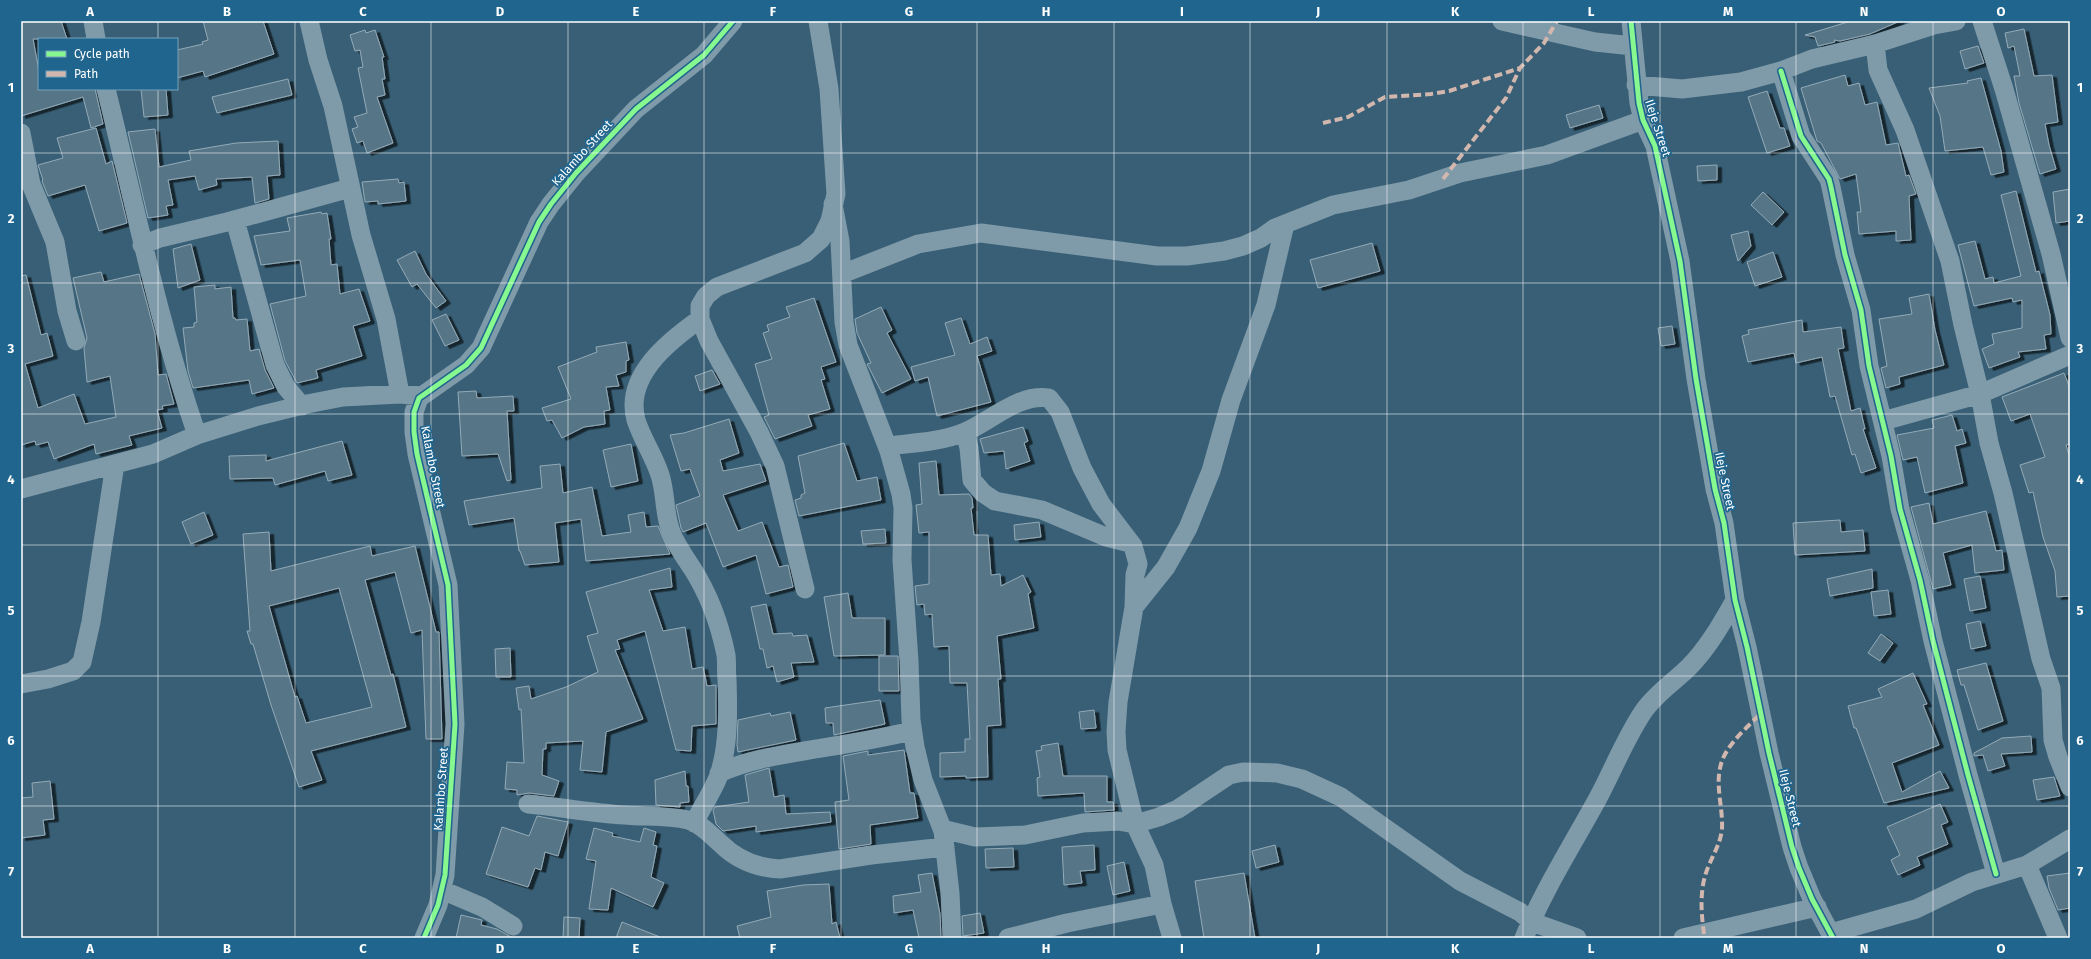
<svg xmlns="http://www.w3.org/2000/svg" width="2091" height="959" viewBox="0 0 2091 959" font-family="'Fira Sans',sans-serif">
<defs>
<filter id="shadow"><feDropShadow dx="4.5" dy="2.5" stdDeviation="0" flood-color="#0009"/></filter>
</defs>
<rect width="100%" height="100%" fill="#385f75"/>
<path fill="#567586" stroke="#94aab7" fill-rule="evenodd" filter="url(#shadow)" d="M21,21H61L67,39H33L39,71V89H95L103,124L91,128L83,97L21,116Z
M203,21H263L274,54L205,77L203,71L177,78V50L203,44L202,42L208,40Z
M1851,21H1900L1870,34L1840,41L1834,40L1835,42L1818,46L1815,37L1805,35Z
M2024,29L2034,76L2052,75L2058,122L2045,124L2049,145L2056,169L2040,174L2019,103L2014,76H2020L2014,46L2008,48L2005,33Z
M365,30L366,33L375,30L384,57H382L385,79H382L385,95L377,97L393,143L367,153L363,141L357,143L352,129L358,127L354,117L367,113L358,68L363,67L360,50L355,51L350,35Z
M1978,46L1984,63L1965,69L1960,51Z
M1845,75L1848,86L1859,83L1865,105L1877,102L1886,145L1898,143L1906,176L1909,175L1916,194L1909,196L1911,240L1896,241V231L1859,234L1857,212H1861L1856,174L1840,179L1821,143L1817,141L1801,88Z
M1981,78L2001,151L2004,172L1991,175L1983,147L1945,151L1940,116L1929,88L1968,83L1967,81Z
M288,79L292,95L217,113L212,97Z
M141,89H166L168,115L144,117Z
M1767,91L1780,128H1784L1790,146L1767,153L1748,97Z
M1599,105L1603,118L1570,128L1566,115Z
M96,128L106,164L112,161L127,223L99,231L85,185L48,196L42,181L43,180L38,165L63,158L57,138Z
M155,129L159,167L191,160L189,151L236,143L278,141L280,175L267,176L269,199L255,203L252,177L216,179L217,185L199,190L195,176L168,180L173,205L166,206L168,215L148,218L128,132Z
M1717,165V180L1698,181L1697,166Z
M398,179L399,183L404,182L406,201L378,204V201L365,202L362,182Z
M2070,189V221L2056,223L2053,192Z
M2016,191L2036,272L2039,271L2050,315L2051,334L2044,335L2046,349L2018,352L2020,357L1989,368L1982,349L1994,344L1992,334L2022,328V300L2013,302L2012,298L1974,306L1958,245L1975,241L1985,279L1993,277L1994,283L2021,276L2001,195Z
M1763,192L1784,212L1772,225L1751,205Z
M321,212L322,214L327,213L331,239H329L331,265L337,264L340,294L359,289L370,321L353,326L362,356L316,370L318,378L297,383L285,361L270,304L306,296L300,260L261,265L254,236L290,231L287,218Z
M1748,231L1751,246L1738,261L1731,235Z
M1372,243L1380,271L1318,288L1310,260Z
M191,244L200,280L178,288L173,249Z
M415,251L426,274L446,301L436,308L417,284L412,287L397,260Z
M1773,252L1782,277L1755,286L1747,262Z
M101,272L104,282L139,274L155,334L158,375L166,374L174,404L162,406L163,409L157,410L162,428L129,436L132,445L96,454L94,444L54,459L48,442L36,445L35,441L21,445V276L26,275L41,335L47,333L53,356L25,364L38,408L74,394L85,424L116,417L110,376L87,382L84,348L87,338L73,278Z
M215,285V289L231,287L233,318H235L236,320L247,319L250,351L259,349L265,370L274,388L252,394L249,380L193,388L188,371L183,328L194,327V323L197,322L194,287Z
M1929,294L1935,330L1944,365L1899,377L1900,384L1886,388L1881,368L1887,366L1879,319L1912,314L1909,298Z
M814,298L836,362L821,367L825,379L821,380L830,409L808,415L812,426L775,439L764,417L769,415L755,364L772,359L763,333L769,331L767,325L790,317L786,307Z
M881,307L892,330L887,333L911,379L882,393L867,364L871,363L857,333L855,319Z
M446,314L459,340L445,346L432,320Z
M961,318L970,344L987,337L992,351L977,356L991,402L937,416L928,377L915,381L911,367L955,355L945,323Z
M1802,320L1803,332L1841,327L1844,348L1838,349L1851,411L1860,408L1865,429H1863L1876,468L1861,473L1855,454L1852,455L1835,396L1830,397L1822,357L1796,363L1794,353L1748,362L1742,336L1749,334L1748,330Z
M1672,326L1675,344L1661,346L1658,328Z
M626,342L629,360L626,361V372L616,375L619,386L606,387L610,410L604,411L605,424L584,427L562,438L552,420L547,421L542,408L571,399L558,367L597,352L596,347Z
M712,370L720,384L700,391L695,376Z
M2064,373L2070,388V444L2066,445L2070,458V596L2057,597L2055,571L2043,537L2033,492L2029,493L2020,465L2045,457L2030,414L2011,421L2002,397Z
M476,391L477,398L513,396L514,411H507L511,480L507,481L498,454L462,456L458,392Z
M1952,415L1957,431L1962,429L1966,443L1955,446L1963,483L1925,493L1917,457L1903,460L1897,435L1934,428L1932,420Z
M729,419L739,453L720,460L723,471L760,464L766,481L723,495L738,531L762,522L779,567L788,565L793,587L766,594L756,555L723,567L706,523L683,532L681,528L676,505L700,496L690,469L681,471L670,435L684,433Z
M1023,427L1028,441L1024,443L1030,461L1006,469L1004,451L984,453L980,439Z
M342,441L352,475L328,481L325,471L275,485L273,478L230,479L229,456L266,455V461Z
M844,443L857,481L877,477L881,500L799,516L795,500L801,498V495L805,493L798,456Z
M631,444L638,481L611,487L603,450Z
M936,461L939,495L969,494L972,498L973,508H971L974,535H988L991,575L1000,574L1001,586L1023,575L1031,592L1028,594L1034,628L997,636L1001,679H998L1001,725L987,726L988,777L966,778V776L940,777V753L965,752V739H970L967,683H950L949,646L934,647L932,614L925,615L924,604L917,605L916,596L915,586L929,584V532L919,533L916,505L922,504L919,463Z
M560,464L563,493L592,487L602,536L631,532L628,515L644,512L646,527L658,526L670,554L586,561L581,519L555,523L559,562L525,565L520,551H519L514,518L469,525L464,501L542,488L540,466Z
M1929,503L1933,524L1986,511L1996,551L2002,550L2004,570L1975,573L1972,545L1943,553L1951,585L1933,589L1911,507Z
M204,512L213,535L191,544L182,522Z
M1840,520L1841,532L1863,530L1865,551L1795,555L1793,523Z
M1039,522L1041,537L1015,540L1014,525Z
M885,529L886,543L863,544L861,531Z
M269,532L271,571L370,546L372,556L415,546L436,632H439L442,739H426L422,630L411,633L395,572L365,580L391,675L393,674L406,727L311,751L322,780L299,787L271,705L253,644H251L247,631H250L243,534ZM339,588L372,707L306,723L297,696L295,697L269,606Z
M670,568L672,587L649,590L663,631L685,627L692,669L703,667L707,686L716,685V724L692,726L691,751L676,750L645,631L617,640L620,649L615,650L643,719L606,732L602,772L580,770L583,741L546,743V749H543L542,775L559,781L554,796L529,793L517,795V790L505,789L507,762L524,763L521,709L519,710L516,688L529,686L531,699L566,687L598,672L587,636L598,633L586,592Z
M1872,569L1873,588L1830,596L1827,579Z
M1980,576L1986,608L1970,611L1964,579Z
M1888,590L1891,614L1874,616L1871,592Z
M848,593L852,618H885V655L834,656L824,597Z
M766,604L773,634L792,633L793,636L807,635L814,662L791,663L794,677L777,682L773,666L767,668L763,649H760L751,607Z
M1980,621L1986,646L1971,649L1966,624Z
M1881,634L1893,643L1880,661L1868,653Z
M510,648L511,677H496L495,649Z
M879,656H898L899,691H879Z
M1986,663L2003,721L1978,730L1964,685H1961L1957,670Z
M1913,673L1927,704L1923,705L1939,745L1892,763L1902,792L1940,771L1949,788L1884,803L1856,728H1854L1848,706L1882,697L1878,689Z
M880,700L885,724L834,735L833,723H826L825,708Z
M1094,710L1096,728L1081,729L1079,712Z
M790,712L796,740L738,752L737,745L738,720L770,713L771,716Z
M2031,736L2032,752L2001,754L2005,766L1988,771L1983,755L1974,756V753L2002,738Z
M1058,743L1063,776H1107V802H1113L1114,810L1085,812L1084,793L1038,796L1037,778L1040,777L1036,751L1042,750L1041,746Z
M904,750L910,793H914L918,818L870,825L871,844L839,849L835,802L849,800L843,756L868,751V755Z
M769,768L774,797L784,795L786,814L830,812L831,822L756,832V826L723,831L716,824L713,810L715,807L749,802L745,775Z
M685,771L686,786H688L689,802L680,803V807L656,805L655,780Z
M2054,777L2060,796L2037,800L2033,780Z
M50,781L54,819L43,820L45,835L21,838V798L33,797L32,783Z
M1940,804L1948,822L1941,825L1948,844L1917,857L1920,865L1898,875L1891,860L1900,855L1887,827Z
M537,816L568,822L558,856L545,852L541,870L535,868L528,887L486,874L502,827L529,836Z
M594,828L613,833L612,836L640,842L644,828L656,832L653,845L657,846L651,877L664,883L653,907L611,888L608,910L589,909L596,861L586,859Z
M1094,845L1095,870L1080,871L1082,883L1064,885L1062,847Z
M1275,845L1279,862L1256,868L1252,851Z
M1013,848L1014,867L986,868L985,849Z
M1124,862L1130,891L1113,895L1107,866Z
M932,873L940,914L941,938H919L913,910L894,913L893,896L921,892L918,875Z
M1244,873L1255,938H1204L1195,881Z
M2070,873V908L2058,910L2049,888L2047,876Z
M829,884L832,924L836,922L840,938H740L737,926L771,917L767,891L803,885Z
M980,913L984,933L963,936L962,916Z
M461,915L482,920L481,925L497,929L513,938H456Z
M564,917L580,918L579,938H563Z
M622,922L660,937L659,938H616Z"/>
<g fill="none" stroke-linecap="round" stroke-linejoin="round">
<path stroke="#7f9aa8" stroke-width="19" d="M93,21L96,39
M309,21L318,60L333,106L361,235L386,319L400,394
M1502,21L1595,42L1633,46
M1631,21L1639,103L1643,120L1655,146L1680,261L1696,379L1715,489L1724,523L1735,600L1747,647L1769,753L1792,847L1799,868L1812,899L1833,938
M1982,21L2004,89L2051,254L2070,338
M1875,44L1878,70L1905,130L1950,261L1963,325L1980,394L1989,443L2003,493L2041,659L2051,688L2053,740L2058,757L2070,787
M1781,71L1801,136L1829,179L1831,187L1845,255L1861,310L1869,366L1891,456L1900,509L1920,580L1933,641L1968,775L1996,874
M1636,85L1682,89L1741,82L1781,71L1812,59L1875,44L1934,25L1956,21
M106,89C135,205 158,322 197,435
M21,133L31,184L55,242L67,311L76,341
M833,204L840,241L844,322L848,345L889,451L901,494L903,508L902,560L909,661L911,720L915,747L923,780L943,831L950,893L952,938
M235,220L275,365L286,387L302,406
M142,245L160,238L227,222L350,188
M842,274L918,244L981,233L1157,256H1187L1224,251L1243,246L1261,238L1275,228L1333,205L1409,190L1460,173L1547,155L1643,120
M1883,421L1980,394L2070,355
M965,432L969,448L972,480L983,493L995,501L1042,510L1106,537L1130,543
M887,446C912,443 941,442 965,432C991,421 1019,393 1049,398L1060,412L1082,468L1101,504L1133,546L1138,564L1135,575L1134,607L1118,702L1116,731L1117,750L1135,824L1154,865L1162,904L1172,938
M21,489L153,454L197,435L258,416L307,404L343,397L400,394L421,396
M805,589L775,466L759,432L709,341L700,319V306L706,296L717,287L805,253L821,239L830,221L836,194L829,89L818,21
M1134,607L1166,567L1188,528L1211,471L1231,400L1266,305L1285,224
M21,684L48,679L73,671L82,662L91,622L115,464
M719,773C752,758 787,754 822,748C853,743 882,738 912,731
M528,804C560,807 592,813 624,815C645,817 667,815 688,820C700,823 711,835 720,843C736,859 757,868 780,869L871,855L945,847
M694,823C702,807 713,791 719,775C729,745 728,710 727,679C726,671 727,662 726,655C720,625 708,593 692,568C684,556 676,545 671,532C664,514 666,493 660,475C654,456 642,439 636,420C624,376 669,341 700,319
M942,829L975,837L1002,836L1025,835L1083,823L1118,821L1135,824L1159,817L1178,809L1229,775L1243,772L1277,773L1302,779L1341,797L1460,881L1520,912L1532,922L1577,938
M2027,865L2058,938
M442,890L482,907L513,926
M1831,933L1916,909L1972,882L2027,865L2070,839
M424,938L438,905L445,875L455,724L448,585L417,454L414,432V412L419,398L466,365L481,348L539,222L551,204L576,173L636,109L704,55L733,21
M1008,938L1067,923L1162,904
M1524,938C1544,889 1573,844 1598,798C1613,770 1625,739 1643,712C1655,694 1674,682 1689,667C1708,648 1722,623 1735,600
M1683,938L1817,907"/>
<path stroke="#d1b7ad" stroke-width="4" stroke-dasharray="8 4" stroke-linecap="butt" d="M1323,123L1348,117L1385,97L1431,94L1449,91L1520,68L1544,43L1557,21
M1443,179L1506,98L1520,68
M1704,934C1701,912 1699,887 1709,865C1714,853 1721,842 1722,828C1723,806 1714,783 1722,761C1729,742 1747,728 1760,714"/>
<g stroke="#1f658e" stroke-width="8">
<path id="cycleway" d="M1631,21L1639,103L1643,120L1655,146L1680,261L1696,379L1715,489L1724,523L1735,600L1747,647L1769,753L1792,847L1799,868L1812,899L1833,938
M1781,71L1801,136L1829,179L1831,187L1845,255L1861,310L1869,366L1891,456L1900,509L1920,580L1933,641L1968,775L1996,874
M424,938L438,905L445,875L455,724L448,585L417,454L414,432V412L419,398L466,365L481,348L539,222L551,204L576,173L636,109L704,55L733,21"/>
</g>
<use href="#cycleway" stroke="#87f88f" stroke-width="5"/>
</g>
<path fill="none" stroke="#fff" stroke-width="1" stroke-opacity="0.55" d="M158,21V39M295,21V938M431,21V938M568,21V938M704,21V938M841,21V938M977,21V938M1114,21V938M1250,21V938M1387,21V938M1523,21V938M1660,21V938M1796,21V938M1933,21V938M158,89V938M21,153H2070M21,283H2070M21,414H2070M21,545H2070M21,676H2070M21,806H2070"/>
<g text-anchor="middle" stroke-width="3.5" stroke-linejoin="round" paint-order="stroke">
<g font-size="12" fill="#fff" stroke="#1f658e">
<text transform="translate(1658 128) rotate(72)" y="4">Ileje Street</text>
<text transform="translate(582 153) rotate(-48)" y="4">Kalambo Street</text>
<text transform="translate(433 467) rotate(79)" y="4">Kalambo Street</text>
<text transform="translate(1725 481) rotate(78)" y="4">Ileje Street</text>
<text transform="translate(441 789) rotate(-86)" y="4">Kalambo Street</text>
<text transform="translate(1790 798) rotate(76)" y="4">Ileje Street</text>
</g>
</g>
<rect width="2091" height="959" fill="none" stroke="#1f658e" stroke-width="44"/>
<rect x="38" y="38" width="140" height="52" fill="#1f658e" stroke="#79a3bb"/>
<rect x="46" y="51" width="20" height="6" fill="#87f88f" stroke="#79a3bb"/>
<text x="74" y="58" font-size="12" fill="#ffffff">Cycle path</text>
<rect x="46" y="71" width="20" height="6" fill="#d1b7ad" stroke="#79a3bb"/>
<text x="74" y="78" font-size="12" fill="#ffffff">Path</text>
<rect x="22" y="22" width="2047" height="915" fill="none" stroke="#fff" stroke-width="1.5"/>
<g font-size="13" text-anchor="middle" font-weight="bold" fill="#fff">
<text x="90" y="16">A</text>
<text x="227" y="16">B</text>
<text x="363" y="16">C</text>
<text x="500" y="16">D</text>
<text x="636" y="16">E</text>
<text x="773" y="16">F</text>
<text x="909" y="16">G</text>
<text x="1046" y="16">H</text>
<text x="1182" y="16">I</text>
<text x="1318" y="16">J</text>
<text x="1455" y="16">K</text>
<text x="1591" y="16">L</text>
<text x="1728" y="16">M</text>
<text x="1864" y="16">N</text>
<text x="2001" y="16">O</text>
<text x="11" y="92">1</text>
<text x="2080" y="92">1</text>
<text x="11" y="223">2</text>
<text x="2080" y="223">2</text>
<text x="11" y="353">3</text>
<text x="2080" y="353">3</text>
<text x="11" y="484">4</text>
<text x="2080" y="484">4</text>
<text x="11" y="615">5</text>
<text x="2080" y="615">5</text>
<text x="11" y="745">6</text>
<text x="2080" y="745">6</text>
<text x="11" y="876">7</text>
<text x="2080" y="876">7</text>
<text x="90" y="953">A</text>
<text x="227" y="953">B</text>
<text x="363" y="953">C</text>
<text x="500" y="953">D</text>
<text x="636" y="953">E</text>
<text x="773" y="953">F</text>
<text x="909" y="953">G</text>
<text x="1046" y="953">H</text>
<text x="1182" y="953">I</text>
<text x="1318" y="953">J</text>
<text x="1455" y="953">K</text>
<text x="1591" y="953">L</text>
<text x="1728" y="953">M</text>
<text x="1864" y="953">N</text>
<text x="2001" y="953">O</text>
</g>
</svg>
